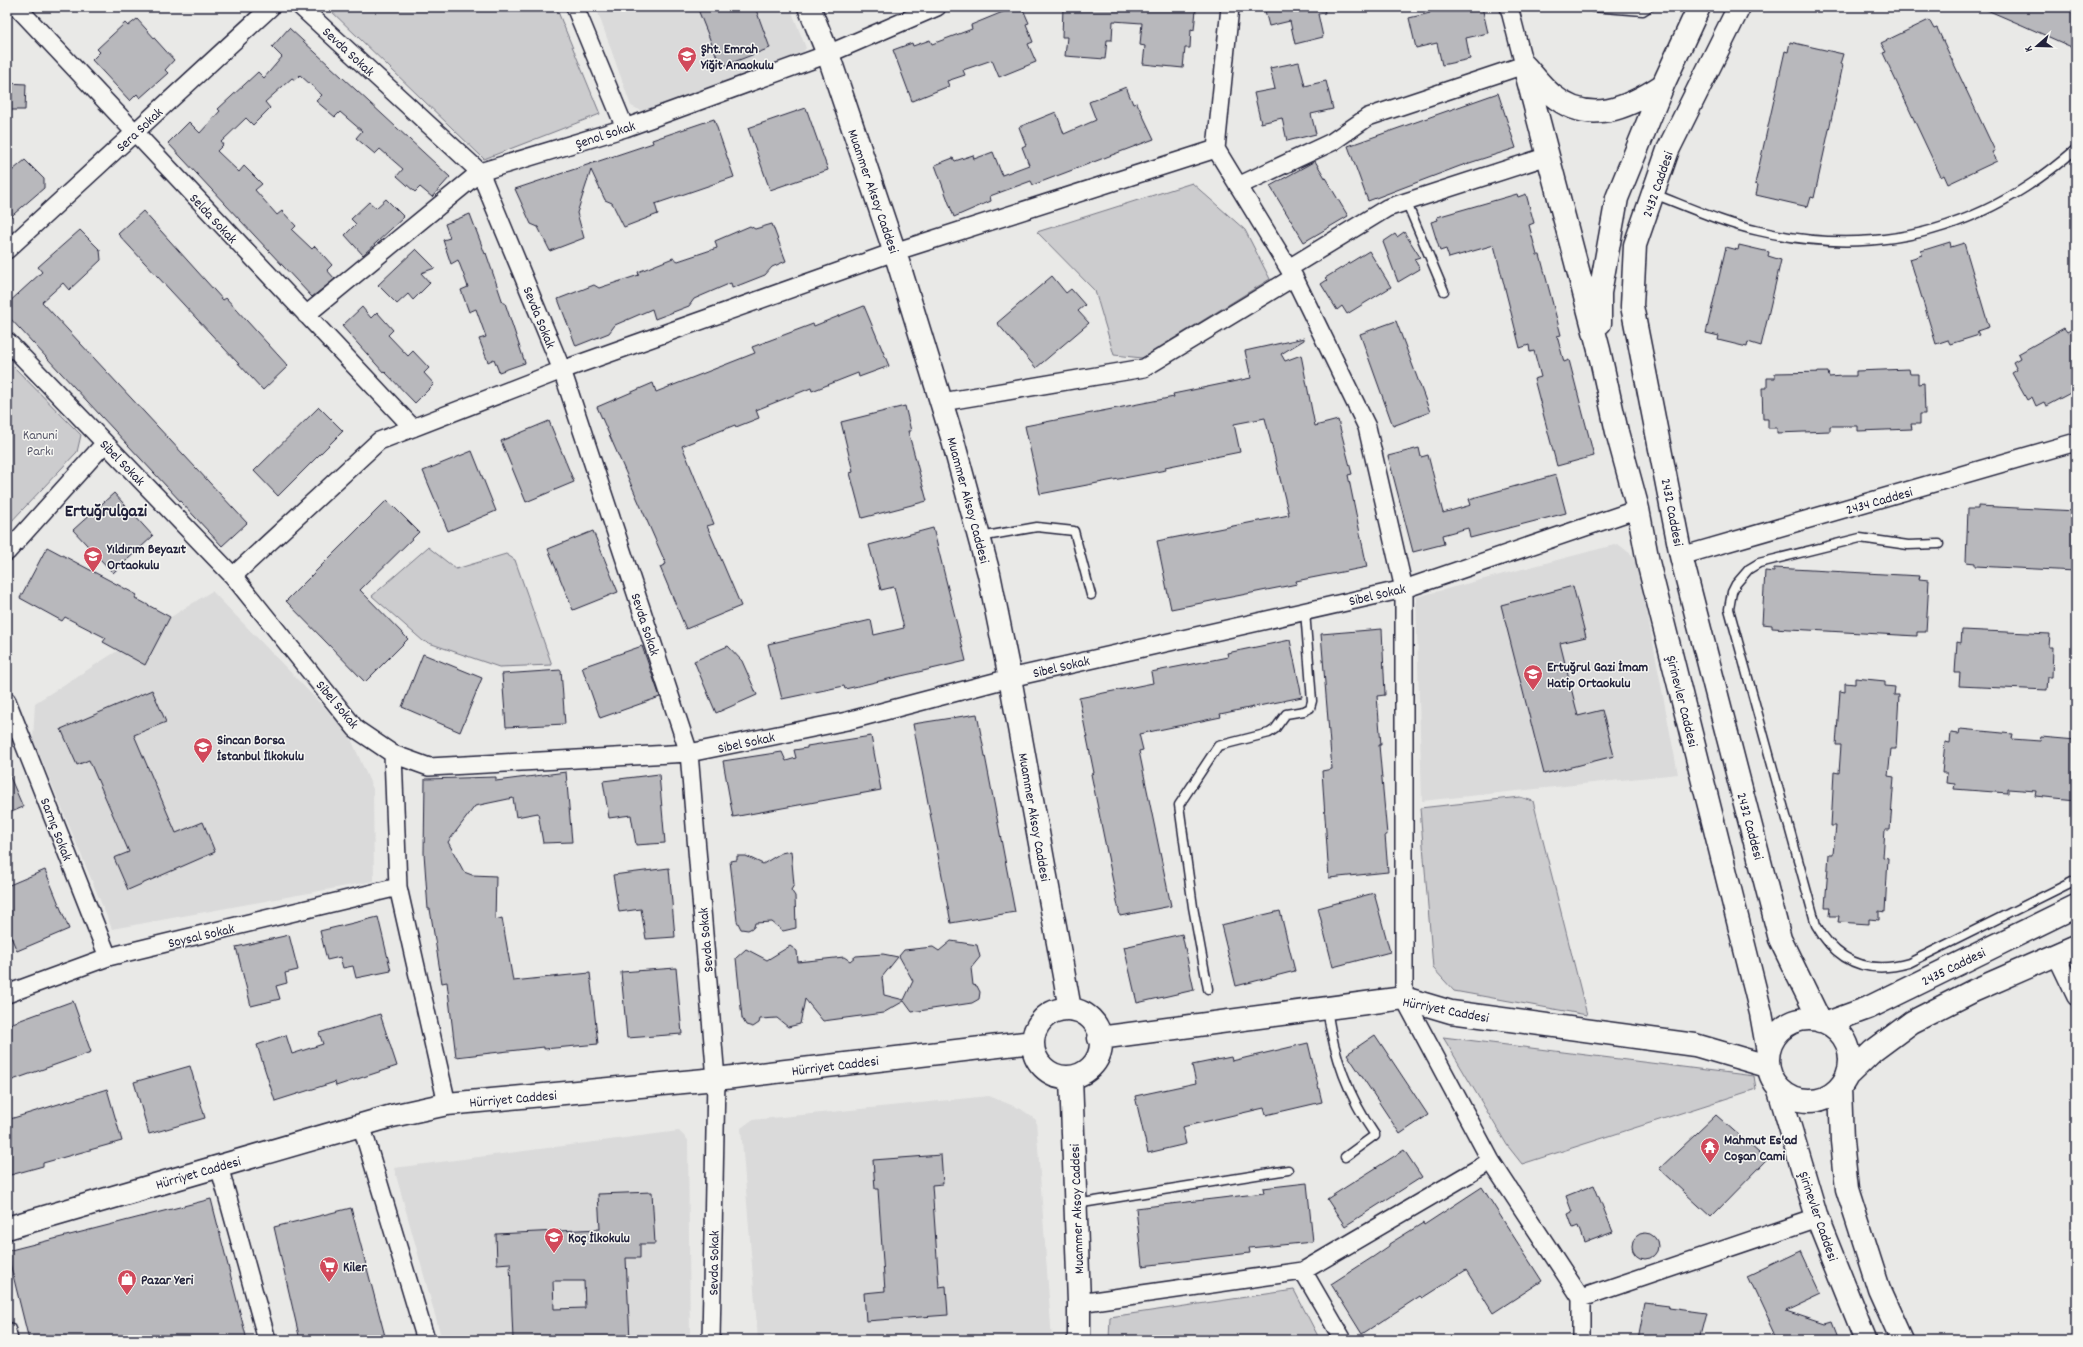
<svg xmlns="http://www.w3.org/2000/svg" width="2083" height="1347" viewBox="0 0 2083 1347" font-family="Dekko,sans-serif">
<rect width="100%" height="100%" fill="#e9e9e7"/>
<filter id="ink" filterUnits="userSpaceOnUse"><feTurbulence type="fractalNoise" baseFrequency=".025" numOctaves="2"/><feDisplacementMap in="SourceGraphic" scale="8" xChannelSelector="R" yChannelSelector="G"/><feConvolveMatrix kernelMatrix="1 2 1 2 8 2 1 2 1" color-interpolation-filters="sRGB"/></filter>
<g filter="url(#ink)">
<path fill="#dadada" d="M596,7H790L806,48L798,59L642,111L631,106Z
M1618,544L1637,559L1678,774L1422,801L1416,597Z
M212,591L348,732L373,789L374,881L112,929L33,739L35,703Z
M989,1096L1021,1109L1036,1120L1052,1340H758L741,1128L752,1120Z
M679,1131L688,1140L690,1340H442L394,1168Z"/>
<path fill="#ccccce" stroke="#777784" d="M327,7H556L600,114L484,159Z
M1192,183L1245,230L1270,279L1142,358L1114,355L1095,291L1037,232Z
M7,360L81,435L77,452L7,526Z
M428,547L456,569L506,554L515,560L552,665L499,667L423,641L372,596Z
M1520,797L1533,801L1587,1015L1454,991L1433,968L1420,808Z
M1443,1037L1754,1076L1756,1089L1522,1164L1507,1145Z
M1294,1290L1320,1340H1109L1110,1317Z"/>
<path fill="#b8b8bc" stroke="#22223b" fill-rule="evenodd" d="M697,7H755L770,48L721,67Z
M1015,7H1022L1029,23L1026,24L1033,42L1028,44L1036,62L999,77L992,60L963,70L965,75L947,81L949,86L912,101L893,50L912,43L913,46L930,40L932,44L972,29L971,25Z
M1063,7H1165L1196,10L1194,30L1191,29L1190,48H1185L1183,68L1143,64L1145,46L1140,45L1142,23L1113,21L1112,40H1107L1105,59L1065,56L1067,37H1062Z
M1264,7H1324L1325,13L1318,14L1323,37L1295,44L1290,21L1269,26Z
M1428,7H1458L1459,11L1482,7L1488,33L1466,38L1470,59L1442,65L1437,43L1416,48L1409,18L1430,13Z
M1980,7H2076V49L2022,25Z
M137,19L174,60L165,70L168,73L140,98L137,94L130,101L92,60L100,52L97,49L125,23L128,26Z
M1929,20L1934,29L1937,28L1995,151L1992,152L1997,161L1948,184L1944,175L1941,177L1916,124L1883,53L1886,52L1881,43Z
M289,28L450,177L432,197L420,187L415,192L397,176L403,169L380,149L375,154L356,138L362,131L340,112L335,117L316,101L322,95L300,75L295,80L292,78L265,102L270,108L253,125L246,118L221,142L223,145L217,151L239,172L244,166L262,184L255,190L277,215L282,211L296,226L292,230L312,249L315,246L332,265L327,270L335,279L312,297L168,143L189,122L200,133L220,111L218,109L258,72L264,78L282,57L272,47Z
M1790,42L1843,54L1840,64L1843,65L1825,148L1814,198L1811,197L1808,207L1756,195L1758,185L1755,184L1785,51L1788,52Z
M1299,62L1305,86L1326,81L1333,109L1311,114L1316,134L1287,141L1282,118L1261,123L1254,93L1275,89L1270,68Z
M7,83L26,84L25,110H7Z
M1126,87L1133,104L1137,103L1154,139L1033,185L1031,181L990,196L991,201L954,217L935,165L953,158L955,161L973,155L974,159L993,152L1002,175L1029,165L1022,147L1026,145L1019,127L1056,112L1064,134L1096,120L1089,102Z
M1498,93L1516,148L1460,166L1368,201L1348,146Z
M806,108L828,170L770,190L748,128Z
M714,119L734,177L655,204L658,214L624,227L612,203L605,200L591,170L577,213L584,238L550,251L538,227L531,224L515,189L653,143L652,140Z
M25,160L44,179V188L7,220V175Z
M1315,161L1348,216L1304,242L1270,186Z
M1517,194L1518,197L1526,194L1534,223L1529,225L1537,255H1540L1561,335L1557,336L1564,362L1569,360L1594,456L1557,466L1534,379L1541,377L1534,351L1530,352L1529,345L1520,348L1494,245L1449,258L1446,249L1440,251L1431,222L1438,220L1437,217Z
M386,199L404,217L363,255L345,235L356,224L351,219L369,202L376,208Z
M143,211L223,300L226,298L288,366L263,390L118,234Z
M470,214L485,254L486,253L503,303H505L525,363L499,372L494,359L488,362L479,339L486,337L476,309L469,312L461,290L468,287L463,273L458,260L451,264L443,240L450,238L445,224Z
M772,224L786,261L772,267L765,275L732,288L731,283L694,299L689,306L655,319L652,309L615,325L609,333L576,346L558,299L594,285L599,288L639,275L638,272L673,258L678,261L717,248L715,241L750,226L755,229Z
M80,230L100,250L101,260L69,290L63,283L42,302L247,523L222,546L7,315V304L42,272L38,267Z
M1404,232L1420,257L1414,259L1420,269L1398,282L1383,242L1395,234L1397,237Z
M1950,242L1951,247L1964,243L1989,327L1977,331L1979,335L1950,344L1948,340L1936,344L1910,259L1922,255L1921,251Z
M1739,245L1769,252L1768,256L1781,260L1761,346L1748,342L1747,347L1718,340L1719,336L1706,333L1726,247L1738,250Z
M416,249L435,268L421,273L430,283L413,300L408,294L397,304L378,285Z
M1369,251L1391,287L1347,314L1342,306L1337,310L1321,284L1327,280L1325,278Z
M1052,276L1066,293L1071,289L1085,305L1078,311L1089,323L1036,368L997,323Z
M864,306L889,366L859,377L858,373L812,391L811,388L756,410L759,418L736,427L735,425L682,446L714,524L707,526L741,606L686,629L660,567L666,564L597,407L653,383L656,392L755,353L752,347L813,324L814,326Z
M362,307L371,318L377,312L393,330L388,335L408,356L413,351L429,368L424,373L434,384L415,403L385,372L384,373L342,326Z
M1396,321L1430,412L1393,426L1360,334Z
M2076,327V390L2046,406L2044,402L2036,406L2032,397L2027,400L2012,373L2017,370L2013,362L2020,358L2018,354L2064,328L2067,332Z
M1304,338V340L1281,354L1285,361L1301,355L1315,426L1338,420L1352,474L1348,475L1367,567L1296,581L1297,584L1171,609L1157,541L1289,515L1265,418L1234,424L1240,452L1165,467L1166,470L1040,494L1025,426L1174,397L1173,394L1251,378L1245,351Z
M1909,369L1910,374H1918V384L1924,383L1925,414H1920V424H1911L1912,429L1858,431V426H1830V431L1777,433V428H1768V419H1763L1762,388H1767V378H1775V373L1828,372L1829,377L1842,376H1856V371Z
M905,406L911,431H908L927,501L862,518L850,473L853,472L841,422Z
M319,407L343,431L278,496L254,471Z
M549,421L574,482L526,502L501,441Z
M1419,448L1421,457L1428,455L1443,513L1471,505L1469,499L1556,475L1566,513L1470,538L1468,528L1442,535L1444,544L1413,552L1388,456Z
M472,451L496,511L448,531L423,471Z
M114,493L153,536L113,573L73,530Z
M387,500L419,532L360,590L408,639L365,682L286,601Z
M1978,506L2076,511V571L1975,566V563L1966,562L1968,509H1978Z
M933,528L966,661L845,689L844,686L782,699L768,644L871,620L874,635L904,628L894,587L881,590L869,545Z
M593,531L618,592L573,610L548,549Z
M47,547L137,595L135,598L170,617L145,665L103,642L106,638L65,617L62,621L20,598Z
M1774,568L1920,576L1919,579L1929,580L1926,632H1917V636L1772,628V625L1762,624L1765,571L1774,572Z
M1573,586L1586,637L1560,643L1578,716L1602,710L1614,756L1544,774L1501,605Z
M1382,629L1385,695L1377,696L1381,745H1379L1387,835H1385L1388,872L1329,878L1322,771L1332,769L1321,634Z
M1962,630L2050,634L2049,647H2053L2052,677H2048L2047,690L1959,686L1960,673H1955L1957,642L1961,643Z
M1290,640L1302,697L1220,714L1221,717L1139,734L1143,750L1139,751L1171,906L1120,916L1091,774L1094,773L1079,698L1153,683L1151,672L1228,657L1227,653Z
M642,646L660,697L600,718L582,667Z
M728,646L742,661L757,695L716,713L694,661Z
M423,654L482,678L460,732L402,707Z
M561,670L565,724L506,727L502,674Z
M1855,678L1885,681V686L1895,687L1894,695H1899L1896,749H1891L1888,776L1894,777L1890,830H1885L1883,857L1888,858L1885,912L1879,911V920L1869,919V924L1838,922L1839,916H1829L1830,907H1825L1829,854H1833L1836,826H1831L1834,772L1839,773L1841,745H1836L1840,691L1845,692V683L1855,684Z
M152,690L166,722L134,735L176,833L203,822L215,852L128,890L114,858L129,852L89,760L77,765L61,729Z
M977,714L1015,912L951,923L913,724Z
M1960,729L2013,734L2012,739L2040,741L2041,737L2076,740V800L2035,796L2036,791L2008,789V793L1954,789L1955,784L1946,783L1947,773H1942L1945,742L1950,743L1951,733L1959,734Z
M871,736L881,790L733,817L723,761L782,752L786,761L796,758L794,750L807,748V746Z
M7,770L23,807L7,814Z
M566,772L572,842L543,843L538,813L516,817L513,798L475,806L448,842L464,872L472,875L496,876L495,920L502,918L513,981L590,973L598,1044L544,1049V1047L456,1057L447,982L442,983L430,909H428L424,853L425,779L496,777V781Z
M659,774L665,843L636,845L631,815L609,818L603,781Z
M791,851L794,885L791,890L795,896L796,928L783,931L772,922L755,923L754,927L748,930L741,929L737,921L730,861L737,860V856H746L763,864L781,853Z
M669,868L675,937L646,939L641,909L619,912L613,875Z
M45,870L69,929L17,951L7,928V886Z
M1374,893L1390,952L1333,967L1318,908Z
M1280,911L1295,971L1236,986L1221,925Z
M378,917L391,971L356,978L353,966L343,968L340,957L327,960L320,931Z
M1182,934L1194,990L1137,1003L1124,947Z
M289,935L298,970L285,973L287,983L276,986L280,999L251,1006L236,947Z
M951,941L977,945L980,957L971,968L973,985L977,986L980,992L979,999L972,1003L912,1012L904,1001L883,1013L823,1021L805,999L800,1024L788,1027L777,1018L760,1019L759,1023L753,1027L746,1025L742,1018L736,958L746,949L767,960L790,946L797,951L798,962L844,957L850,961L856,956L883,954L898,957L882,977L884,995L904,1000L913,981L899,956L904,950L933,947L939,951Z
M676,968L682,1034L627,1038L621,972Z
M73,1001L91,1052L7,1082V1025Z
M380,1014L397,1066L336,1086L335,1082L275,1101L257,1045L286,1035L292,1054L323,1044L319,1033Z
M1375,1035L1428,1115L1400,1134L1347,1054Z
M1308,1043L1322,1102L1266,1115L1264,1108L1182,1127L1186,1144L1148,1153L1135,1096L1196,1083L1192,1065L1231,1057L1232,1061Z
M190,1066L205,1118L149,1134L134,1082Z
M107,1089L122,1141L43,1163V1166L7,1176V1120Z
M1716,1115L1767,1160L1711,1217L1659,1169Z
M1404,1150L1422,1177L1345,1226L1327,1199Z
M941,1155L943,1184L932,1185L939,1287L946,1286L948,1315L866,1321L864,1293L885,1291L878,1189H875L873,1160Z
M1307,1183L1313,1242L1249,1248L1250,1253L1142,1266L1136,1208L1264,1193L1263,1188Z
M1594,1185L1613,1232L1584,1243L1578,1226L1573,1228L1568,1214L1572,1212L1566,1196Z
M1482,1187L1542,1281L1493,1313L1466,1270L1422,1298L1420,1296L1362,1334L1331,1284L1373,1257L1389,1246V1244L1423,1223L1424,1225Z
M652,1192L655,1244H640V1258H626L630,1340H513L510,1263L497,1264L496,1234L600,1229L598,1194ZM553,1281H584L585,1308L554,1309Z
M211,1199L247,1340H29L7,1251Z
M351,1208L386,1340H300L274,1227Z
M1632 1246a13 13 0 1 1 26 0a13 13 0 1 1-26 0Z
M1801,1251L1821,1294L1785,1311L1824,1324L1831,1322L1838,1340H1778L1748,1276Z
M1645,1303L1669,1306L1668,1308L1706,1313L1699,1340H1638Z"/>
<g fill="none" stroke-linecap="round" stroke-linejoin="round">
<g stroke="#22223b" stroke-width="11">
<path id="lane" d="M1592,7L1643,11L1649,7
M1654,194C1688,207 1723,223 1759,231C1879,259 1984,230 2076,149
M1406,201L1444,291
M980,537L1037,527L1074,531L1091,595
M1939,544L1908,545L1860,538L1759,563L1749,569L1736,584L1732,592L1729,609L1816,925C1837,962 1868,975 1909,963L2076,880
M1208,989L1193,907L1179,805L1218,746L1269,733L1275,729L1286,714L1304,711L1310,708L1312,701L1305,611
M1327,1009C1334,1056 1348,1096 1375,1135L1345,1157
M1076,1204L1288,1170"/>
</g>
<g stroke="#22223b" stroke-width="20">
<path id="street" d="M17,7L413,428
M301,7L480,172L562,370L689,753L716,1079L711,1340
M575,7L625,128
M1230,7L1216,149L1294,277L1367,427L1404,589V998L1491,1161L1581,1298V1340
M1238,186L1332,142L1368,117L1524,65L1509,7
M7,250L271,7
M1289,268L1387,208L1548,156
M306,315L480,172L625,128L828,54L937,7
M7,341L233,576L356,729L393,754L429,767L689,753L847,721L1010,678L1404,589L1638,509
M942,402L1144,368L1294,277
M7,552L105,443
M1681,556L2076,442
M233,576L379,441L562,370L894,252L1216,149
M7,701L108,957
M393,754L398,887L447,1104
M2056,955L2076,997
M7,994L108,957L398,887
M361,1124L426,1340
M219,1166L267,1340
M1303,1271L1343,1340
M1581,1298L1817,1218
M1079,1303L1303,1271L1491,1161
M7,1331L9,1340"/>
</g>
<g stroke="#22223b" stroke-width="25">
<path id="secondary" d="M809,7L828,54L898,262L952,437L989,574L1010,678L1070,1009
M1739,7L1668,150L1635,245L1632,306L1681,556L1780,939L1820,1021
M1524,65L1599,350L1617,432L1638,509L1648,562L1761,1013L1768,1052
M1526,67C1534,76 1542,87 1552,95C1589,126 1628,108 1663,85
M1600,323V293L1617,198L1663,85L1699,7
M1033 1043a34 34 0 1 1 68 0a34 34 0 1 1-68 0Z
M1768 1060a41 41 0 1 1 82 0a41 41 0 1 1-82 0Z
M1827,1023L1868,1008L2076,906
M1099,1038L1404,998L1451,1012L1695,1045L1767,1066
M1847,1076L1873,1051L1912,1022L1973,991L2076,946
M1071,1077L1079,1303V1340
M1840,1087L1842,1141L1847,1189L1879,1289L1902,1340
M1779,1090L1817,1218L1866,1340
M7,1228L392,1116L447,1104L716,1079L1033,1042"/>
</g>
<use href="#lane" stroke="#f6f6f2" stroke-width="8"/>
<use href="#street" stroke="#f6f6f2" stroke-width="17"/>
<use href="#secondary" stroke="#f6f6f2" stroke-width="22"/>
</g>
</g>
<defs>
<g id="school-pin" transform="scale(1)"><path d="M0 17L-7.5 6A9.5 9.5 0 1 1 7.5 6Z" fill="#d1495b" stroke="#f6f6f2"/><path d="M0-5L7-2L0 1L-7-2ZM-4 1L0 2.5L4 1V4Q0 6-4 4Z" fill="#fff"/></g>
<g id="temple-pin" transform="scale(1)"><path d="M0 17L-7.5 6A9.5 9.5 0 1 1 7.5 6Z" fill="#d1495b" stroke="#f6f6f2"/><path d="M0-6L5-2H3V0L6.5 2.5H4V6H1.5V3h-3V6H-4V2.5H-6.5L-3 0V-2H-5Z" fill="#fff"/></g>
<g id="supermarket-pin" transform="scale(1)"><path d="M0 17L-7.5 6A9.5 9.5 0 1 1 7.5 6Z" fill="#d1495b" stroke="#f6f6f2"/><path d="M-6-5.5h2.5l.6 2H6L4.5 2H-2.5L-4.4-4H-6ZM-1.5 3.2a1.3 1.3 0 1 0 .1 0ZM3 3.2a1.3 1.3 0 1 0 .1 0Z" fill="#fff"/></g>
<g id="shop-pin" transform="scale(1)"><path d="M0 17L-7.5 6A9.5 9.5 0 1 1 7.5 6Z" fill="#d1495b" stroke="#f6f6f2"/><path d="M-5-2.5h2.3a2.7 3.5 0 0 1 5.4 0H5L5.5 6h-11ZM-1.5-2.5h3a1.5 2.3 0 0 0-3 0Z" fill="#fff"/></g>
</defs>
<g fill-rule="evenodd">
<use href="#school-pin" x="687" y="56"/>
<use href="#school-pin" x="93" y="556"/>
<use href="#school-pin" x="1533" y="674"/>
<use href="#school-pin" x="203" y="747"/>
<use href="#temple-pin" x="1710" y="1147"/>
<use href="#school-pin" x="554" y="1237"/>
<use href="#supermarket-pin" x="329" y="1266"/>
<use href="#shop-pin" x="127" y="1279"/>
</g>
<g text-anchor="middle" stroke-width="3" stroke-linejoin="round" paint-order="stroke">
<g font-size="14" font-weight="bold" fill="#22223b" stroke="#f6f6f2" text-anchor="start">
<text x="701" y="53">Şht. Emrah<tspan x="701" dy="16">Yiğit Anaokulu</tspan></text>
<text x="107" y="553">Yıldırım Beyazıt<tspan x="107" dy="16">Ortaokulu</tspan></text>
<text x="1547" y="671">Ertuğrul Gazi İmam<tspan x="1547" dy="16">Hatip Ortaokulu</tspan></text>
<text x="217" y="744">Sincan Borsa<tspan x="217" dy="16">İstanbul İlkokulu</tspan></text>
<text x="1724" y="1144">Mahmut Es'ad<tspan x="1724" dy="16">Coşan Cami</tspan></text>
<text x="568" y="1242">Koç İlkokulu</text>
<text x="343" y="1271">Kiler</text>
<text x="141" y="1284">Pazar Yeri</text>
</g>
<g font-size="14" fill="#22223b" stroke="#f6f6f2">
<text transform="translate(349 51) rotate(43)" y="5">Sevda Sokak</text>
<text transform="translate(139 129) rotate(-43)" y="5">Sera Sokak</text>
<text transform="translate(605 134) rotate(-18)" y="5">Şenol Sokak</text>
<text transform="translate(1657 184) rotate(-71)" y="5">2432 Caddesi</text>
<text transform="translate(874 191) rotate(71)" y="5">Muammer Aksoy Caddesi</text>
<text transform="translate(214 218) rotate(47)" y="5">Selda Sokak</text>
<text transform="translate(540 317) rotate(68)" y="5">Sevda Sokak</text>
<text transform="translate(123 462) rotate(46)" y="5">Sibel Sokak</text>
<text transform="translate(969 500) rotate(75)" y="5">Muammer Aksoy Caddesi</text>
<text transform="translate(1879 500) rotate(-16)" y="5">2434 Caddesi</text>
<text transform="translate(1673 512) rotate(79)" y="5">2432 Caddesi</text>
<text transform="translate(1377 594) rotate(-13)" y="5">Sibel Sokak</text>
<text transform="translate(646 624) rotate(72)" y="5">Sevda Sokak</text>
<text transform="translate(1061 666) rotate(-13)" y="5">Sibel Sokak</text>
<text transform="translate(1683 701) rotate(76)" y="5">Şirinevler Caddesi</text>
<text transform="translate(338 704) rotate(50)" y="5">Sibel Sokak</text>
<text transform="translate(746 742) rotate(-12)" y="5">Sibel Sokak</text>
<text transform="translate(1035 817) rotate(80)" y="5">Muammer Aksoy Caddesi</text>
<text transform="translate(1751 826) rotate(75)" y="5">2432 Caddesi</text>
<text transform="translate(57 829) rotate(69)" y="5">Sarnıç Sokak</text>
<text transform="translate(201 935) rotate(-13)" y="5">Soysal Sokak</text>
<text transform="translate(705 940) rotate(-95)" y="5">Sevda Sokak</text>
<text transform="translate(1953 966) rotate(-26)" y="5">2435 Caddesi</text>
<text transform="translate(1446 1009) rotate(11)" y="5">Hürriyet Caddesi</text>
<text transform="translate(835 1065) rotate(-7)" y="5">Hürriyet Caddesi</text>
<text transform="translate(513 1098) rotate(-5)" y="5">Hürriyet Caddesi</text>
<text transform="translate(198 1172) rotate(-16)" y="5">Hürriyet Caddesi</text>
<text transform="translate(1076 1209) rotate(-92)" y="5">Muammer Aksoy Caddesi</text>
<text transform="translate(1819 1216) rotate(71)" y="5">Şirinevler Caddesi</text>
<text transform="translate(713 1263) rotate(-89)" y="5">Sevda Sokak</text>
</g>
<g font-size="14" fill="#555567" stroke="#f6f6f2">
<text x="40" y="439">Kanuni<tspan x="40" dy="16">Parkı</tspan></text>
</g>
<g font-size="18" font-weight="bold" fill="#22223b" stroke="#f6f6f2">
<text x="106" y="516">Ertuğrulgazi</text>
</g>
</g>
<rect width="2083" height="1347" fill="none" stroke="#f6f6f2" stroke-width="24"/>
<rect x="12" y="12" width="2059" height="1323" fill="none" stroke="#22223b" stroke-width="1.5" filter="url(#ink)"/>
<g transform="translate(2037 46) rotate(250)" stroke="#f6f6f2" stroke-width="3" paint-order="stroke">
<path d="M0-3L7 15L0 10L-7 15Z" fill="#22223b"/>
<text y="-6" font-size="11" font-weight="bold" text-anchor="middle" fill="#22223b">K</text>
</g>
</svg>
